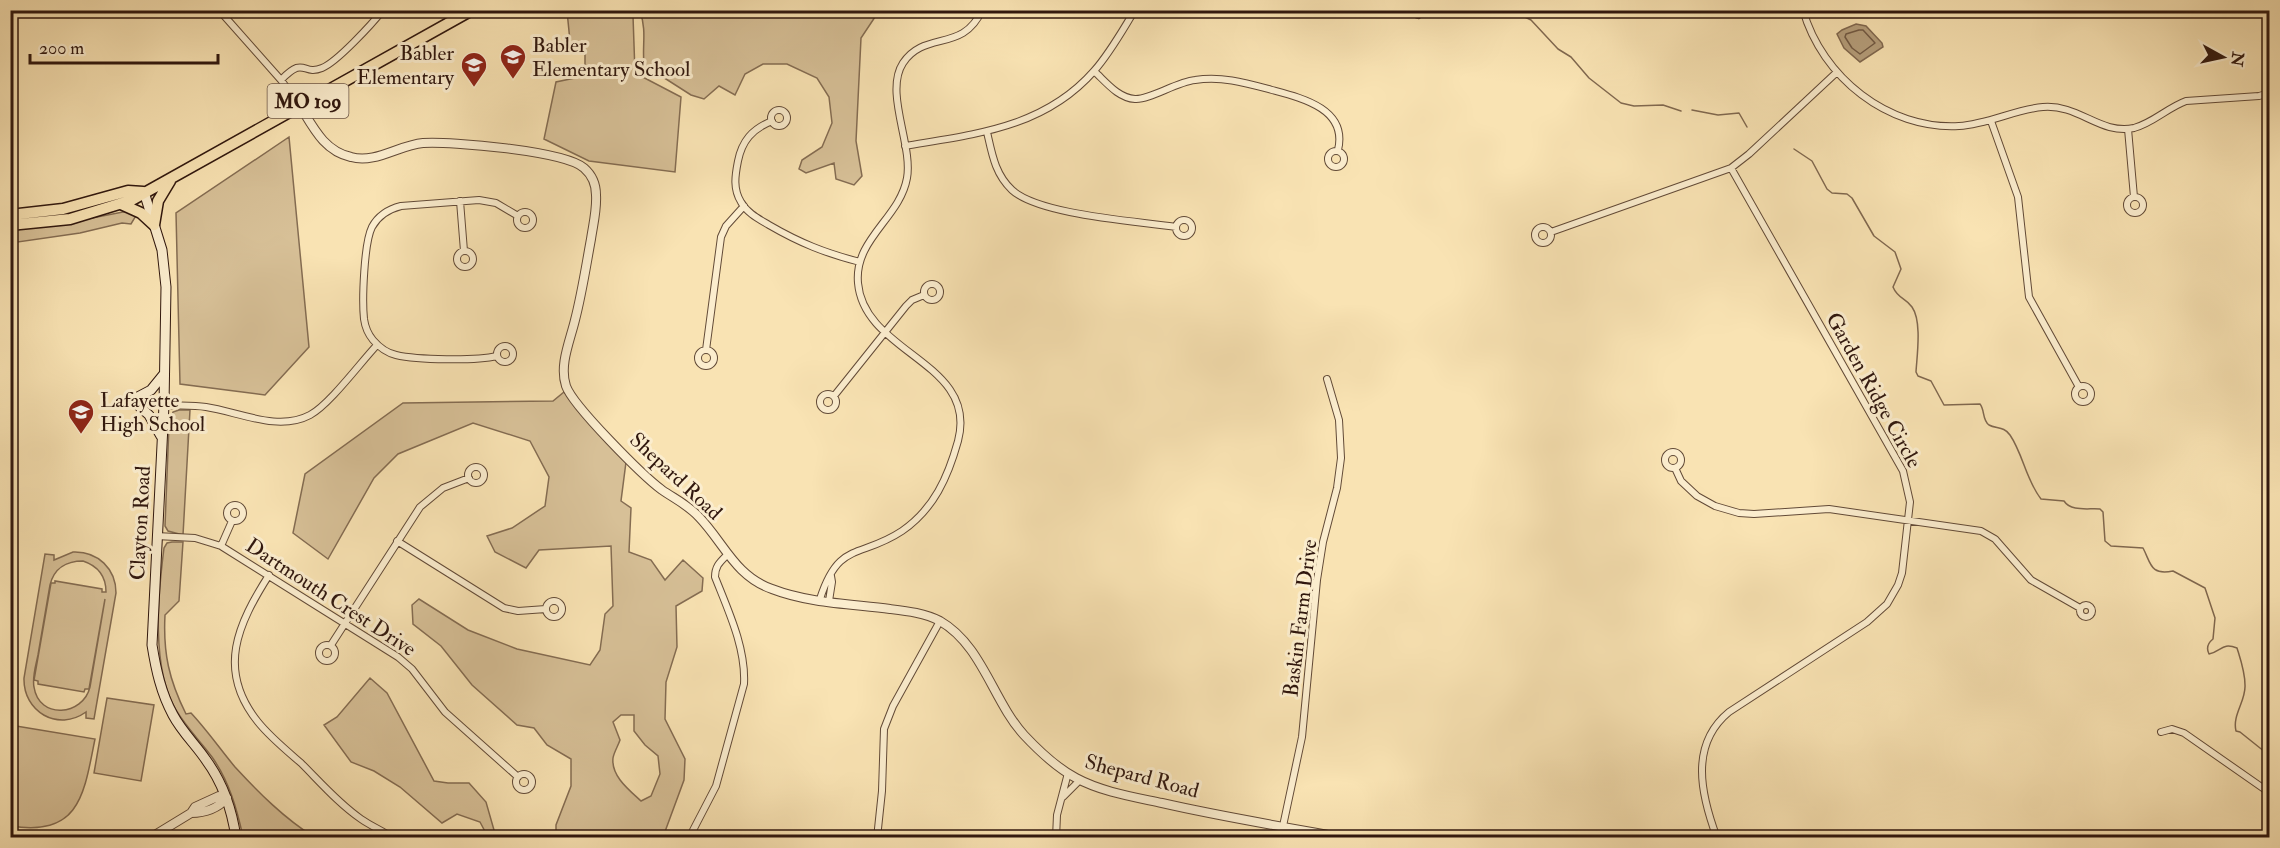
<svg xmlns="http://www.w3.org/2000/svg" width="2280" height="848" viewBox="0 0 2280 848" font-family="'IM FELL Double Pica',serif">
<rect width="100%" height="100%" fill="#f9e3b3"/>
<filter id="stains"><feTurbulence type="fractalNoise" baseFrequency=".00333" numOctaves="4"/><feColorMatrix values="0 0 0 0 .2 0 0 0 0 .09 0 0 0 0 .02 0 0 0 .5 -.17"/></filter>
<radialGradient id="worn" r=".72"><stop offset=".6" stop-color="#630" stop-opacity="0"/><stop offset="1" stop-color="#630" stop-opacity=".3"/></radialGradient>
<path fill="#d7c097" stroke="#846c52" stroke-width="1.5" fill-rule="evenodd" d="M567,11H631L633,16L635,73L681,97L675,172L589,161L544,139L556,82L585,76V52L570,41Z
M640,11H897L875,17L861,38L856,141L862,176L854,185L836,179L834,163L806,173L799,169L802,160L822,147L832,123L829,97L817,78L787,64H763L745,74L735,95L719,86L704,99L691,95L644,65C642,44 647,32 640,11Z
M289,137L309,347L265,395L180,384L176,213Z
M128,211L137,214L131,224L122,223L80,233L11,243V227L61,224Z
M564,392L626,462L621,501L631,508L629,552L651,560L665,580L683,560L703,578L702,591L676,606L677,647L666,682L665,719L685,759L684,780L663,837H556V825L571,786V759L547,745L534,728L517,725L472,685L441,646L413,624L412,605L419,599L468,630L517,649L590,665L600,650L605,614L613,606L611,546L539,550L526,568L495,552L487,536L512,528L545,506L549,477L530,441L473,423L398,454L374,478L328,559L293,533L305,474L403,403L553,401ZM621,715H634V731L645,745L658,756L660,774L651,796L641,801C629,790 611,776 613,758C614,752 618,746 620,740L613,722Z
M179,410H190L183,535L168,531L165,526L169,425L173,412Z
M172,542H183L179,601L165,615C163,653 169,680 186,714L191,713C207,730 220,749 235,767C259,793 284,818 314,837H243C237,809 229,781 212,757C200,741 186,727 176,710C151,668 158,595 164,548L167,543Z
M73,552C98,551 116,569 116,593L94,719L86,718V712C58,732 23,712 24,678L45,554L54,555V560ZM83,561C98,566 106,576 106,592H102V589L55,581V583H51L34,680L38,681V684L84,692L85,689H89L105,599L90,687C83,716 39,720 34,687C32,677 36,665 38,655C42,631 46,608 50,585C54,568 67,561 83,561Z
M370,678L387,693L434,781L448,783H469L486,802L496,837H488L480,822L457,814L442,823L400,787L374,771L351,762L324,725L337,717Z
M107,698L154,705L141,781L94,773Z
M10,725L95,739C84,794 80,837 11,826Z"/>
<path fill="#b59e7b" stroke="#80684f" stroke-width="1.5" d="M1856,24L1866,26L1882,43L1883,47L1860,62L1844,48L1837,34L1842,30Z"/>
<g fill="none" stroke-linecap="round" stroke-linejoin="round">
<path stroke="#725a44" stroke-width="1.5" d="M1859,30H1863L1875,43L1860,54L1852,48L1845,37L1846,34Z"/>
<path stroke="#80684f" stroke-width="1.5" d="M802,10L824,16L828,14L853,10
M876,10H877
M1510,10L1531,20L1558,49L1571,57L1589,78L1621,103L1634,106L1663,105L1681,111
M1692,110L1718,115L1739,113L1747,127
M1794,149L1812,161L1827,189L1832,193L1847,194L1852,198L1874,236L1895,252L1901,269L1893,287C1898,299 1905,297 1912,307C1922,321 1917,355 1916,372L1918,376L1931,381L1944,405L1980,404C1985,410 1982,420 1989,425C1996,429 2004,426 2010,435C2023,454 2026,480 2041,499L2064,501C2071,512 2088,508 2100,509L2103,512L2105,541L2111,546L2143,548C2151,563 2150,576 2173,571L2205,588L2215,618L2213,639C2208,643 2206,648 2209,654C2222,651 2222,642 2237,648C2241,661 2245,672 2245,685C2246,701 2232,715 2236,731L2240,732L2270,756"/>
<g stroke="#624a37" stroke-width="8">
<path id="minor" d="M219,10L281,80L300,106
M1405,10L1418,15
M1803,10C1822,77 1888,130 1959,126C1989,124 2016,109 2043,107C2079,104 2100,135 2134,128C2153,123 2167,108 2186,101L2259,96L2270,93
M1094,71C1106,82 1118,98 1135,99C1150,100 1176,82 1195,80C1223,76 1246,83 1272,90C1302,98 1348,109 1338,150
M281,80C305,55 302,76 322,68C337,62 372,24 383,10
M771 118a8 8 0 1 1 16 0a8 8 0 1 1-16 0Z
M772,121C752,129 742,141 738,161C735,176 733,189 741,202C747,213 759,219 769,225C800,243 825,253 860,262
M1991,121L2018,197L2029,297L2079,387
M2128,129L2134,197
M987,132C992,154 995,174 1012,190C1039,215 1137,221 1176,227
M905,146C975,134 1044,128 1094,71C1110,53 1122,31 1135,10
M1328 159a8 8 0 1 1 16 0a8 8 0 1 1-16 0Z
M2127 205a8 8 0 1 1 16 0a8 8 0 1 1-16 0Z
M460,201L464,251
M517 220a8 8 0 1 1 16 0a8 8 0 1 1-16 0Z
M1176 228a8 8 0 1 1 16 0a8 8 0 1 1-16 0Z
M1535 235a8 8 0 1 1 16 0a8 8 0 1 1-16 0Z
M1551,232L1731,168L1749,154L1837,72
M457 259a8 8 0 1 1 16 0a8 8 0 1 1-16 0Z
M924 292a8 8 0 1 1 16 0a8 8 0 1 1-16 0Z
M497 354a8 8 0 1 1 16 0a8 8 0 1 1-16 0Z
M698 358a8 8 0 1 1 16 0a8 8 0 1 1-16 0Z
M706,350L721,237L726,226L744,206
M497,356C476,361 417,360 396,355C387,353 379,347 373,340C368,334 365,326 364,319C362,300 364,243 372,227C378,216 389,209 401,206L479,200L496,203L518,216
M2075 394a8 8 0 1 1 16 0a8 8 0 1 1-16 0Z
M820 402a8 8 0 1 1 16 0a8 8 0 1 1-16 0Z
M834,396L906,306L912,300L924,295
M164,405C178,406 192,405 206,407C239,412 278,432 310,415C330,404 360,363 377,345
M1665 460a8 8 0 1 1 16 0a8 8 0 1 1-16 0Z
M468 475a8 8 0 1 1 16 0a8 8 0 1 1-16 0Z
M1675,468L1681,481L1697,496L1715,506L1739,513L1754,514L1829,509L1981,531L1995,539L2031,580L2080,608
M227 513a8 8 0 1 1 16 0a8 8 0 1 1-16 0Z
M156,536L195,538L221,546L398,657L412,669L445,712L518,777
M397,541L504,608L518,611L546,609
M221,546L232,521
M269,575C238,624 216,670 258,722C270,737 286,750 301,763C320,782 339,804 361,819C371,826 383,831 393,838
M820,599C839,540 860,559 902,531C934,509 948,477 958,441C979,362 864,354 858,283C854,239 900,218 907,178C913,145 884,92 903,63C925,30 963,53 982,10
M546 609a8 8 0 1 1 16 0a8 8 0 1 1-16 0Z
M829,601L832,582L831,576
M2080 611a6 6 0 1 1 12 0a6 6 0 1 1-12 0Z
M319 653a8 8 0 1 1 16 0a8 8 0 1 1-16 0Z
M331,645L420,507L443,488L469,478
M2161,732L2172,729L2184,733L2270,793
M516 782a8 8 0 1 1 16 0a8 8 0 1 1-16 0Z
M1063,797L1080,780
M1283,826L1302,737L1317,580L1323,542L1337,488L1341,458L1339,420L1327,379
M689,838L716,786L744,684C746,648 728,610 715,577C715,566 720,562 727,555
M877,838L882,791L884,729L893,706L940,621
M1056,838L1057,815L1068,773
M1717,838C1701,795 1689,745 1729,712L1867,622L1887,604L1898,585L1902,573L1910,502L1903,471L1731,168"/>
</g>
<g stroke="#624a37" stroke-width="10">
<path id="tertiary" d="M300,106C313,127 324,151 351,157C375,164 399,145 423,143C451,141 565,151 584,168C592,175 596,185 596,195C597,210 593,225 591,239C586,266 582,293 575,320C570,341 559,365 566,386C573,406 643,476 662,490C675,499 688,505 699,517C724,543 735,576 772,589C808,603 851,604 890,609C907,611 925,613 940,621C982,645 993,701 1024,735C1039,751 1057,768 1076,778C1102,792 1134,797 1162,803C1223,817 1285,827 1346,838
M191,813L195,807L219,796L224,799
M150,838L191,813C206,813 218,808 227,798"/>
</g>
<g stroke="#30170e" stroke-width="11">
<path id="secondary" d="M144,192L162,250L166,287L164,405L152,645C156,670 161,693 173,715C182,732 196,745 206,760C223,783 232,810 236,838
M161,436L149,415L132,400L151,390L164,374"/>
</g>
<g stroke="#30170e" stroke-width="13">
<path id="primary" d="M121,204L141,213L154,225
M10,215L63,209L128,191L143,192
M10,225L70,219L132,200L472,10
M154,225L158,201L170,181"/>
</g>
<use href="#minor" stroke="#fbedce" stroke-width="6"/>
<use href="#tertiary" stroke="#fbedce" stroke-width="8"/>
<use href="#secondary" stroke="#fbedce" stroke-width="9"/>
<use href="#primary" stroke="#f9e3b3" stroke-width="10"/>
</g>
<defs>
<g id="school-pin" transform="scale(1.35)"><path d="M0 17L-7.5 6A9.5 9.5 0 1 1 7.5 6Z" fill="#8f2418" stroke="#fbedce"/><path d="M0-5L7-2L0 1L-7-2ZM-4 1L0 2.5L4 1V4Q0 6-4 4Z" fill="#fff"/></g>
</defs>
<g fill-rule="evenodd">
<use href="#school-pin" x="513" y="57"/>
<use href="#school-pin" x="474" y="65"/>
<use href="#school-pin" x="81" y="412"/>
</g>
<g text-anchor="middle" stroke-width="6" stroke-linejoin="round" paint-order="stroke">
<rect fill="#fbedce" stroke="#6d5748" stroke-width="1.5" x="267.5" y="84" width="81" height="34" rx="4.5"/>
<g font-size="20" font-weight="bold" fill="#30170e">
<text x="308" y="108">MO 109</text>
</g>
<g font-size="21" fill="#30170e" stroke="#fbedce" text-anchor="start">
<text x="532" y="52">Babler<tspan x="532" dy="24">Elementary School</tspan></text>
<text x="454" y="60" text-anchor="end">Babler<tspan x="454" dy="24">Elementary</tspan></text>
<text x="100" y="407">Lafayette<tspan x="100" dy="24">High School</tspan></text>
</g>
<g font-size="21" fill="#30170e" stroke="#fbedce">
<text transform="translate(1874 390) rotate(61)" y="7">Garden Ridge Circle</text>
<text transform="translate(676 476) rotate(43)" y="7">Shepard Road</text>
<text transform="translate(140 523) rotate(-87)" y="7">Clayton Road</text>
<text transform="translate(331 597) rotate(33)" y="7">Dartmouth Crest Drive</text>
<text transform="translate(1300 618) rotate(-83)" y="7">Baskin Farm Drive</text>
<text transform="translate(1142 776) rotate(15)" y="7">Shepard Road</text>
</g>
</g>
<rect width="2280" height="848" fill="none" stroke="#f9e3b3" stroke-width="36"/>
<rect x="12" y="12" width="2256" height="824" fill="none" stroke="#30170e" stroke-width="3"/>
<rect x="18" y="18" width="2244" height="812" fill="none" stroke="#30170e" stroke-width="1.5"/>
<g transform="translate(2223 57) rotate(98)" stroke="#fbedce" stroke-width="4.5" paint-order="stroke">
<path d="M0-4.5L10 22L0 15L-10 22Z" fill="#30170e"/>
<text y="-9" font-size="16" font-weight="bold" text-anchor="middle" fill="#30170e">N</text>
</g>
<path d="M30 54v9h188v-9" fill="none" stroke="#30170e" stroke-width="3"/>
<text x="39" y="54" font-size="18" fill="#30170e" stroke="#fbedce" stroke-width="4.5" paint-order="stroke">200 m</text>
<rect width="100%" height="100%" filter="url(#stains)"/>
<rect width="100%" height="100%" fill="url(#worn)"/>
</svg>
